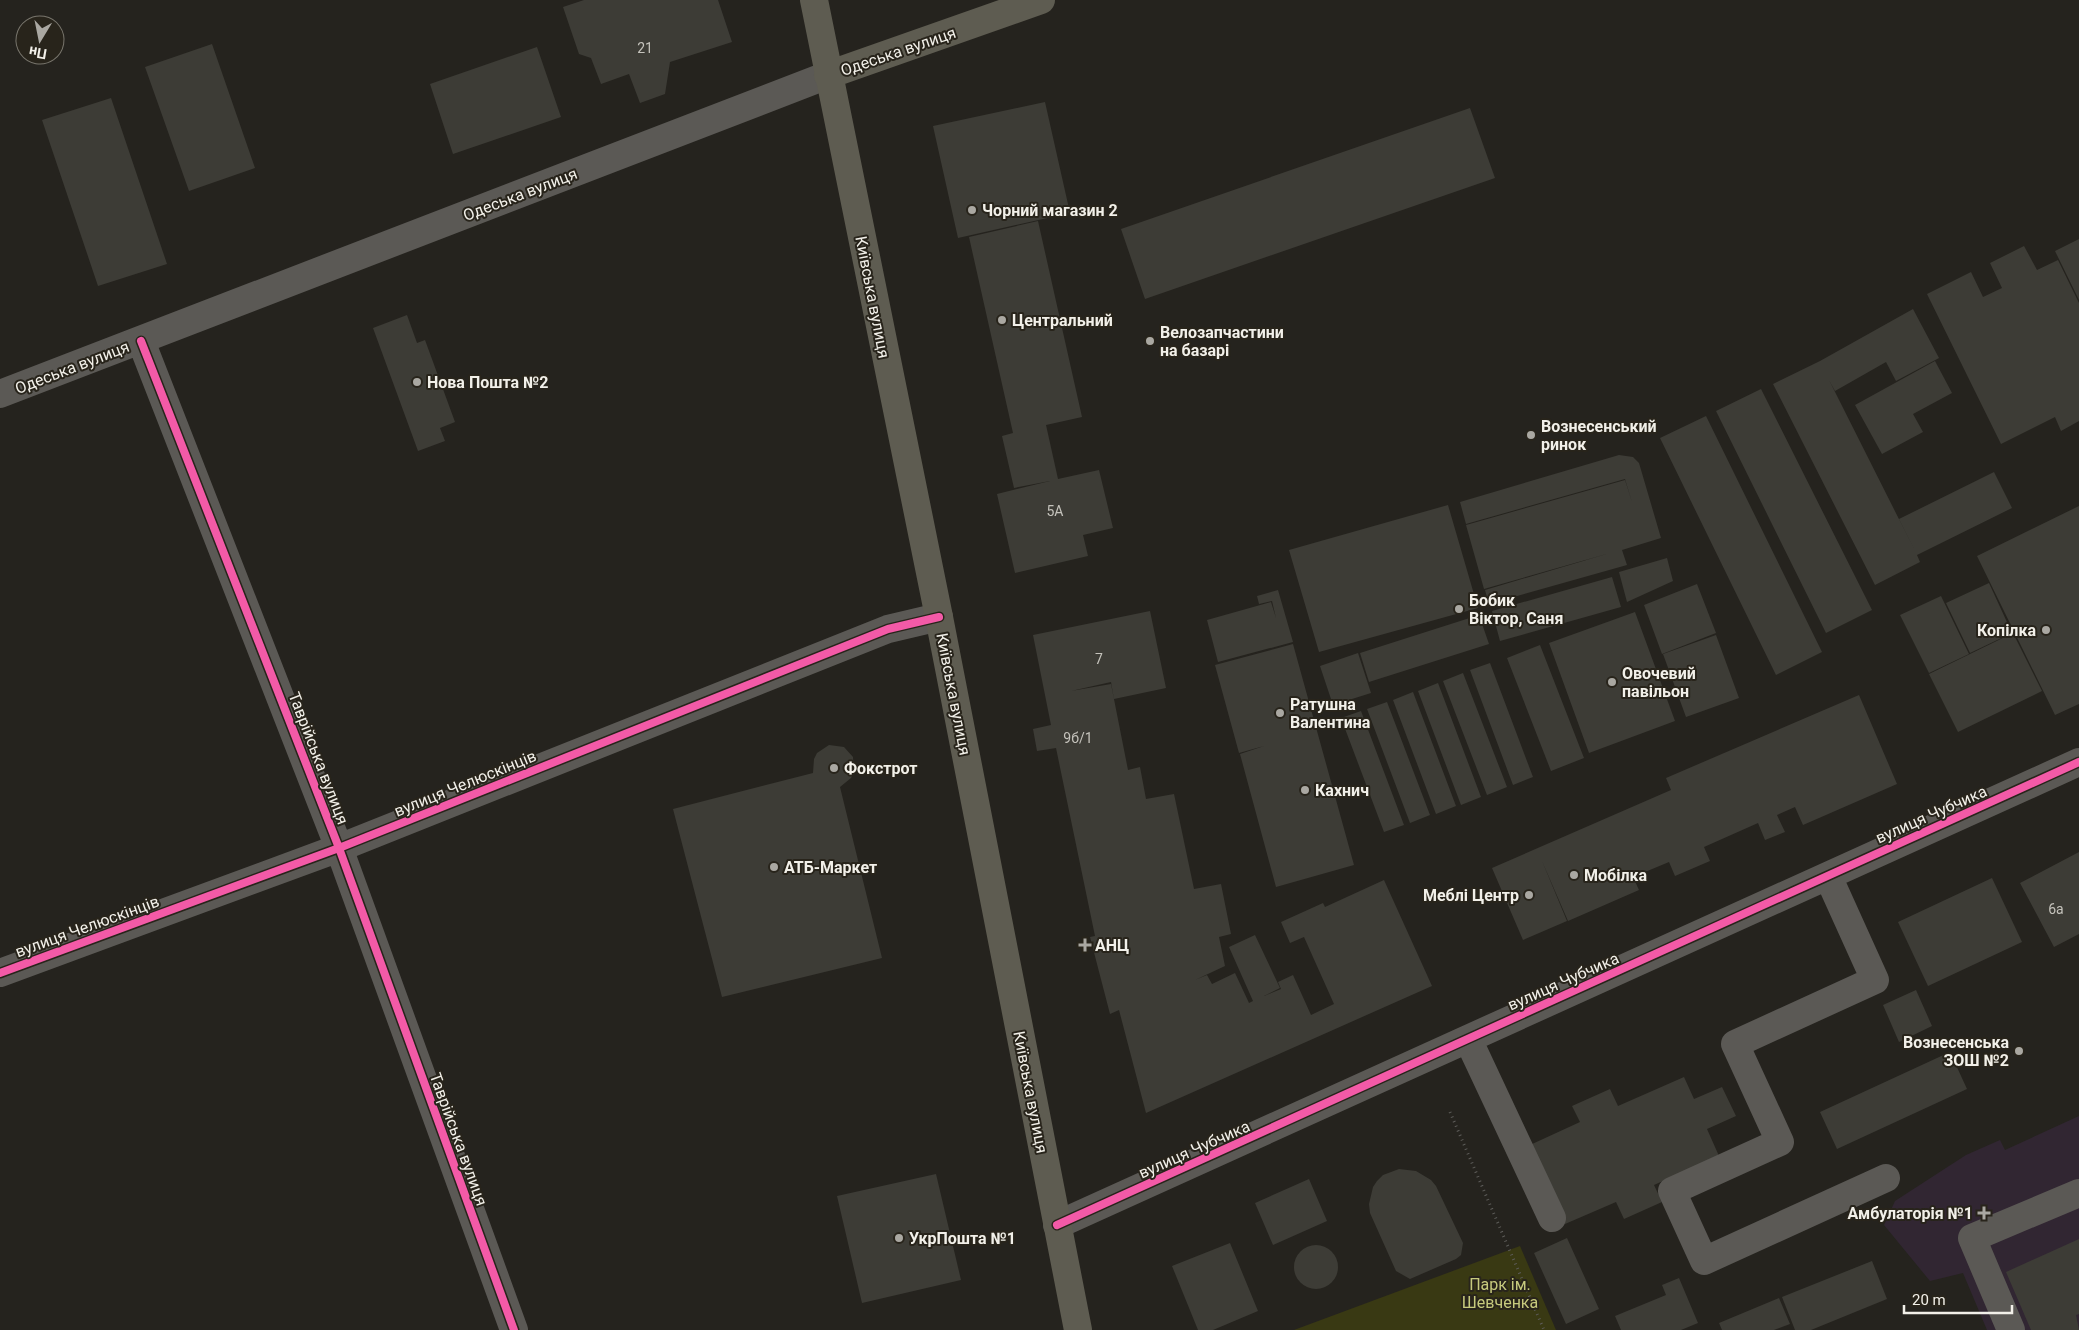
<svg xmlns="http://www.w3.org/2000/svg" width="2079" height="1330" viewBox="0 0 2079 1330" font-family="Roboto,sans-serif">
<rect width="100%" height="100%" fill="#25231e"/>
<path fill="#312632" d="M2079,1116V1330H1987L1963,1273L1930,1281L1884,1225L1895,1201L1966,1155L2000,1140L2005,1150Z"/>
<path fill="#393913" d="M1520,1246L1556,1330H1294Z"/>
<path fill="#3d3c36" d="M584,0H718L732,42L670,62L665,94L640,103L629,74L601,84L591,58L579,54L563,7Z
M212,44L255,168L189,191L145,67Z
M537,47L561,117L453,154L430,84Z
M111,98L167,264L98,286L42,120Z
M1045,102L1070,213L958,238L933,126Z
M1470,108L1495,178L1145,299L1121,229Z
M1038,221L1082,417L1046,425L1058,479L1099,470L1113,528L1083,535L1088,556L1015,573L997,494L1050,481L1014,488L1002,436L1013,433L969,237Z
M2079,239V300L2055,251Z
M2024,246L2037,270L2058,260L2079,303V421L2061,431L2055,417L2001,444L1927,294L1971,272L1983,297L2002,288L1990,263Z
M1913,309L1939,358L1896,381L1886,362L1835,391L1829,380L1914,549L1899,519L1994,472L2012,508L1917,555L1920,562L1875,585L1773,384L1820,361Z
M407,315L417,343L425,340L455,422L440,428L445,441L418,451L373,328Z
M1935,361L1952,393L1913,414L1923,432L1882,454L1855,405Z
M1761,389L1872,610L1826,633L1716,411Z
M1706,416L1822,652L1776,675L1660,438Z
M1619,455L1633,457L1639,463L1661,538L1622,550L1627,565L1489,604L1485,590L1610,553L1484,589L1466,525L1625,480L1632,502L1625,479L1466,524L1460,502Z
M1448,505L1478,608L1319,652L1289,550Z
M2079,506V704L2055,715L1977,556Z
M1667,558L1673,581L1627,602L1619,572Z
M1612,577L1621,607L1500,641L1492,611Z
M1989,583L2012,633L1970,653L1946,603Z
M1697,584L1716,633L1662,654L1644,605Z
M1278,590L1293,642L1218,662L1207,620L1271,602L1276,618L1272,601L1259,604L1257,596Z
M1941,596L1969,654L1929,673L1900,615Z
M1150,611L1166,688L1114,699L1111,682L1071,691L1111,684L1128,770L1140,767L1146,799L1174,794L1194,889L1221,884L1231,934L1219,937L1225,966L1195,980L1207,975L1212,984L1235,973L1249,1003L1253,1001L1229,947L1255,935L1280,988L1264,996L1281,989L1278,982L1293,975L1311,1015L1334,1004L1304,937L1290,943L1281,922L1323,903L1325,907L1384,880L1432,986L1146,1113L1119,1010L1110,1014L1090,937L1095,936L1056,748L1037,751L1033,729L1051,725L1033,635Z
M1635,612L1675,721L1589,753L1549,643Z
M1479,615L1489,644L1369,682L1360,653Z
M2013,633L2042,691L1958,732L1929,674Z
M1716,635L1739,698L1686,717L1663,654Z
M1293,644L1354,865L1276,887L1240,754L1264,746L1239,753L1215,665Z
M1540,645L1584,758L1551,771L1507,658Z
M1358,653L1371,693L1333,705L1320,666Z
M1490,663L1533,777L1513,785L1470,670Z
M1463,673L1507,787L1487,795L1443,681Z
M1438,683L1481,797L1461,805L1418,691Z
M1413,692L1456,806L1436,814L1393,700Z
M1859,695L1897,784L1803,825L1795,807L1777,815L1785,832L1765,840L1758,823L1704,847L1710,861L1675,876L1669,862L1633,877L1639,890L1568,921L1542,861L1567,921L1523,940L1492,868L1671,790L1666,778Z
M1387,702L1430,815L1410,823L1367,709Z
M1361,711L1404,825L1384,832L1341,718Z
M829,745L844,747L853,757L854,772L851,778L840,787L882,958L722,997L673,809L813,773L814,759L817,753Z
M2079,852V934L2054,947L2020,883Z
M1992,878L2022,942L1928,986L1898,922Z
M1916,990L1932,1026L1899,1042L1883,1005Z
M1950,1052L1967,1089L1837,1149L1820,1112Z
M1684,1077L1694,1099L1722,1087L1736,1116L1707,1129L1719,1156L1654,1185L1662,1202L1624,1219L1616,1202L1565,1224L1530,1145L1580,1122L1572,1106L1610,1089L1618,1106Z
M1399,1169L1416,1171L1431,1180L1436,1186L1463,1243L1461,1255L1456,1259L1410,1279L1396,1271L1370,1213L1369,1204L1373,1187L1377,1181L1383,1175Z
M936,1174L961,1280L862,1303L837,1196Z
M1309,1179L1327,1221L1273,1245L1255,1203Z
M1567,1238L1599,1309L1566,1324L1534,1253Z
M2079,1239V1314L2076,1315L2079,1330H2031L2006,1272Z
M1230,1243L1258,1311L1213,1330H1198L1172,1266Z
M1294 1267a22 22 0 1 1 44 0a22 22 0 1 1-44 0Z
M1872,1261L1887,1299L1811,1330H1795L1782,1297Z
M1679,1278L1698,1323L1681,1330H1621L1615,1316L1666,1295L1662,1285Z
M1779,1298L1790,1324L1774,1330H1722L1719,1323Z"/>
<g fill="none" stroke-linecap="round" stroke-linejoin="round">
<path stroke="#5d5c59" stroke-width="3" stroke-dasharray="1 4" stroke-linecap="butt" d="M1450,1112L1544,1330"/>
<path stroke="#5b5955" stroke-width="28" d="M141,341L339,848L514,1330
M0,394L828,75
M1828,876L1875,980L1735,1044L1780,1142L1672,1191L1704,1261L1886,1178
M0,973L339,848L888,629L939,617
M1468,1039L1552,1218
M1057,1225L2079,762
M2011,1330L1972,1238L2079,1193"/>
<path stroke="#5e5c51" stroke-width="28" d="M814,0L939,617L1078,1330
M828,75L1041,0"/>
<g stroke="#28241b" stroke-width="11">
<path id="cycleway" d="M141,341L339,848L514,1330
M0,973L339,848L888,629L939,617
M1057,1225L2079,762"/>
</g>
<use href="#cycleway" stroke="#f35aa7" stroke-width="8"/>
</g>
<g fill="#aaa8a2" stroke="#28241b" stroke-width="2">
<circle cx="972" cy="210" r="5"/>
<circle cx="1002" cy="320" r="5"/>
<circle cx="1150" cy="341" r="5"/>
<circle cx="417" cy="382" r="5"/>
<circle cx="1531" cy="435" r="5"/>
<circle cx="1459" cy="609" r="5"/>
<circle cx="2046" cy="630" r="5"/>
<circle cx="1612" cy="682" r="5"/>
<circle cx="1280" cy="713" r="5"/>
<circle cx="834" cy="768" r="5"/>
<circle cx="1305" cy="790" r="5"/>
<circle cx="774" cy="867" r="5"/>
<circle cx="1574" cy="875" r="5"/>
<circle cx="1529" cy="895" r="5"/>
<path d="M1082.5 937.5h5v5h5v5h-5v5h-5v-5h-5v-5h5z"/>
<circle cx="2019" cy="1051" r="5"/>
<path d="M1981.5 1205.5h5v5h5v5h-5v5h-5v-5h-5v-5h5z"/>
<circle cx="899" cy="1238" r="5"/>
</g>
<g text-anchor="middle" stroke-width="4" stroke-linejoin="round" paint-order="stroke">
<g font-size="14" fill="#c5c3bc">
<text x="645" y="53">21</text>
<text x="1055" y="516">5А</text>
<text x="1099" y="664">7</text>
<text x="1078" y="743">9б/1</text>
<text x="2056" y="914">6а</text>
</g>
<g font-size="16" fill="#f2f0e9" stroke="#28241b">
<text transform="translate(898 51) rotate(-19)" y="6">Одеська вулиця</text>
<text transform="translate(520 194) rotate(-21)" y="6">Одеська вулиця</text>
<text transform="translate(873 297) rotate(79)" y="6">Київська вулиця</text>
<text transform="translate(72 367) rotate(-21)" y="6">Одеська вулиця</text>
<text transform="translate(954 694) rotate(79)" y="6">Київська вулиця</text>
<text transform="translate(319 758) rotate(69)" y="6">Таврійська вулиця</text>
<text transform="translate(465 783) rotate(-22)" y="6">вулиця Челюскінців</text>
<text transform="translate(1931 814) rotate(-24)" y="6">вулиця Чубчика</text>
<text transform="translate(87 926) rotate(-20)" y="6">вулиця Челюскінців</text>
<text transform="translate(1563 981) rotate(-24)" y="6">вулиця Чубчика</text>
<text transform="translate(1031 1092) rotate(79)" y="6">Київська вулиця</text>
<text transform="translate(459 1139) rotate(70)" y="6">Таврійська вулиця</text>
<text transform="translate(1194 1149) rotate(-24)" y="6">вулиця Чубчика</text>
</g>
<g font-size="16" font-weight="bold" fill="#f2f0e9" stroke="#28241b" text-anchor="start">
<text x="982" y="216">Чорний магазин 2</text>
<text x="1012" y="326">Центральний</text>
<text x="1160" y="338">Велозапчастини<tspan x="1160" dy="18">на базарі</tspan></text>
<text x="427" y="388">Нова Пошта №2</text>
<text x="1541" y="432">Вознесенський<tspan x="1541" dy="18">ринок</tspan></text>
<text x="1469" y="606">Бобик<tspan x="1469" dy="18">Віктор, Саня</tspan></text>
<text x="2036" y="636" text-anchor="end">Копілка</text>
<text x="1622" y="679">Овочевий<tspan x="1622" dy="18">павільон</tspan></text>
<text x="1290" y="710">Ратушна<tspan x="1290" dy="18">Валентина</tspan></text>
<text x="844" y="774">Фокстрот</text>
<text x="1315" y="796">Кахнич</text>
<text x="784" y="873">АТБ-Маркет</text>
<text x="1584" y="881">Мобілка</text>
<text x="1519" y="901" text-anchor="end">Меблі Центр</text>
<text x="1095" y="951">АНЦ</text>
<text x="2009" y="1048" text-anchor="end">Вознесенська<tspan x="2009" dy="18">ЗОШ №2</tspan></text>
<text x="1973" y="1219" text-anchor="end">Амбулаторія №1</text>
<text x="909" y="1244">УкрПошта №1</text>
</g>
<g font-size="16" fill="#c7ca7d" stroke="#28241b">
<text x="1500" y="1290">Парк ім.<tspan x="1500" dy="18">Шевченка</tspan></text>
</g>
</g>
<g transform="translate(40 40) rotate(190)"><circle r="24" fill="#28241b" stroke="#79766d"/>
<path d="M0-4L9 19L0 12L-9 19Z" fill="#aaa8a2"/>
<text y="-8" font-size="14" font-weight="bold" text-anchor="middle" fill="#f2f0e9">Пн</text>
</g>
<path d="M1904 1305v8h108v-8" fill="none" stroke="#f2f0e9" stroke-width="2.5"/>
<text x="1912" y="1305" font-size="15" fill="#f2f0e9" stroke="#28241b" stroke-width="4" paint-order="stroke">20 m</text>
</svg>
